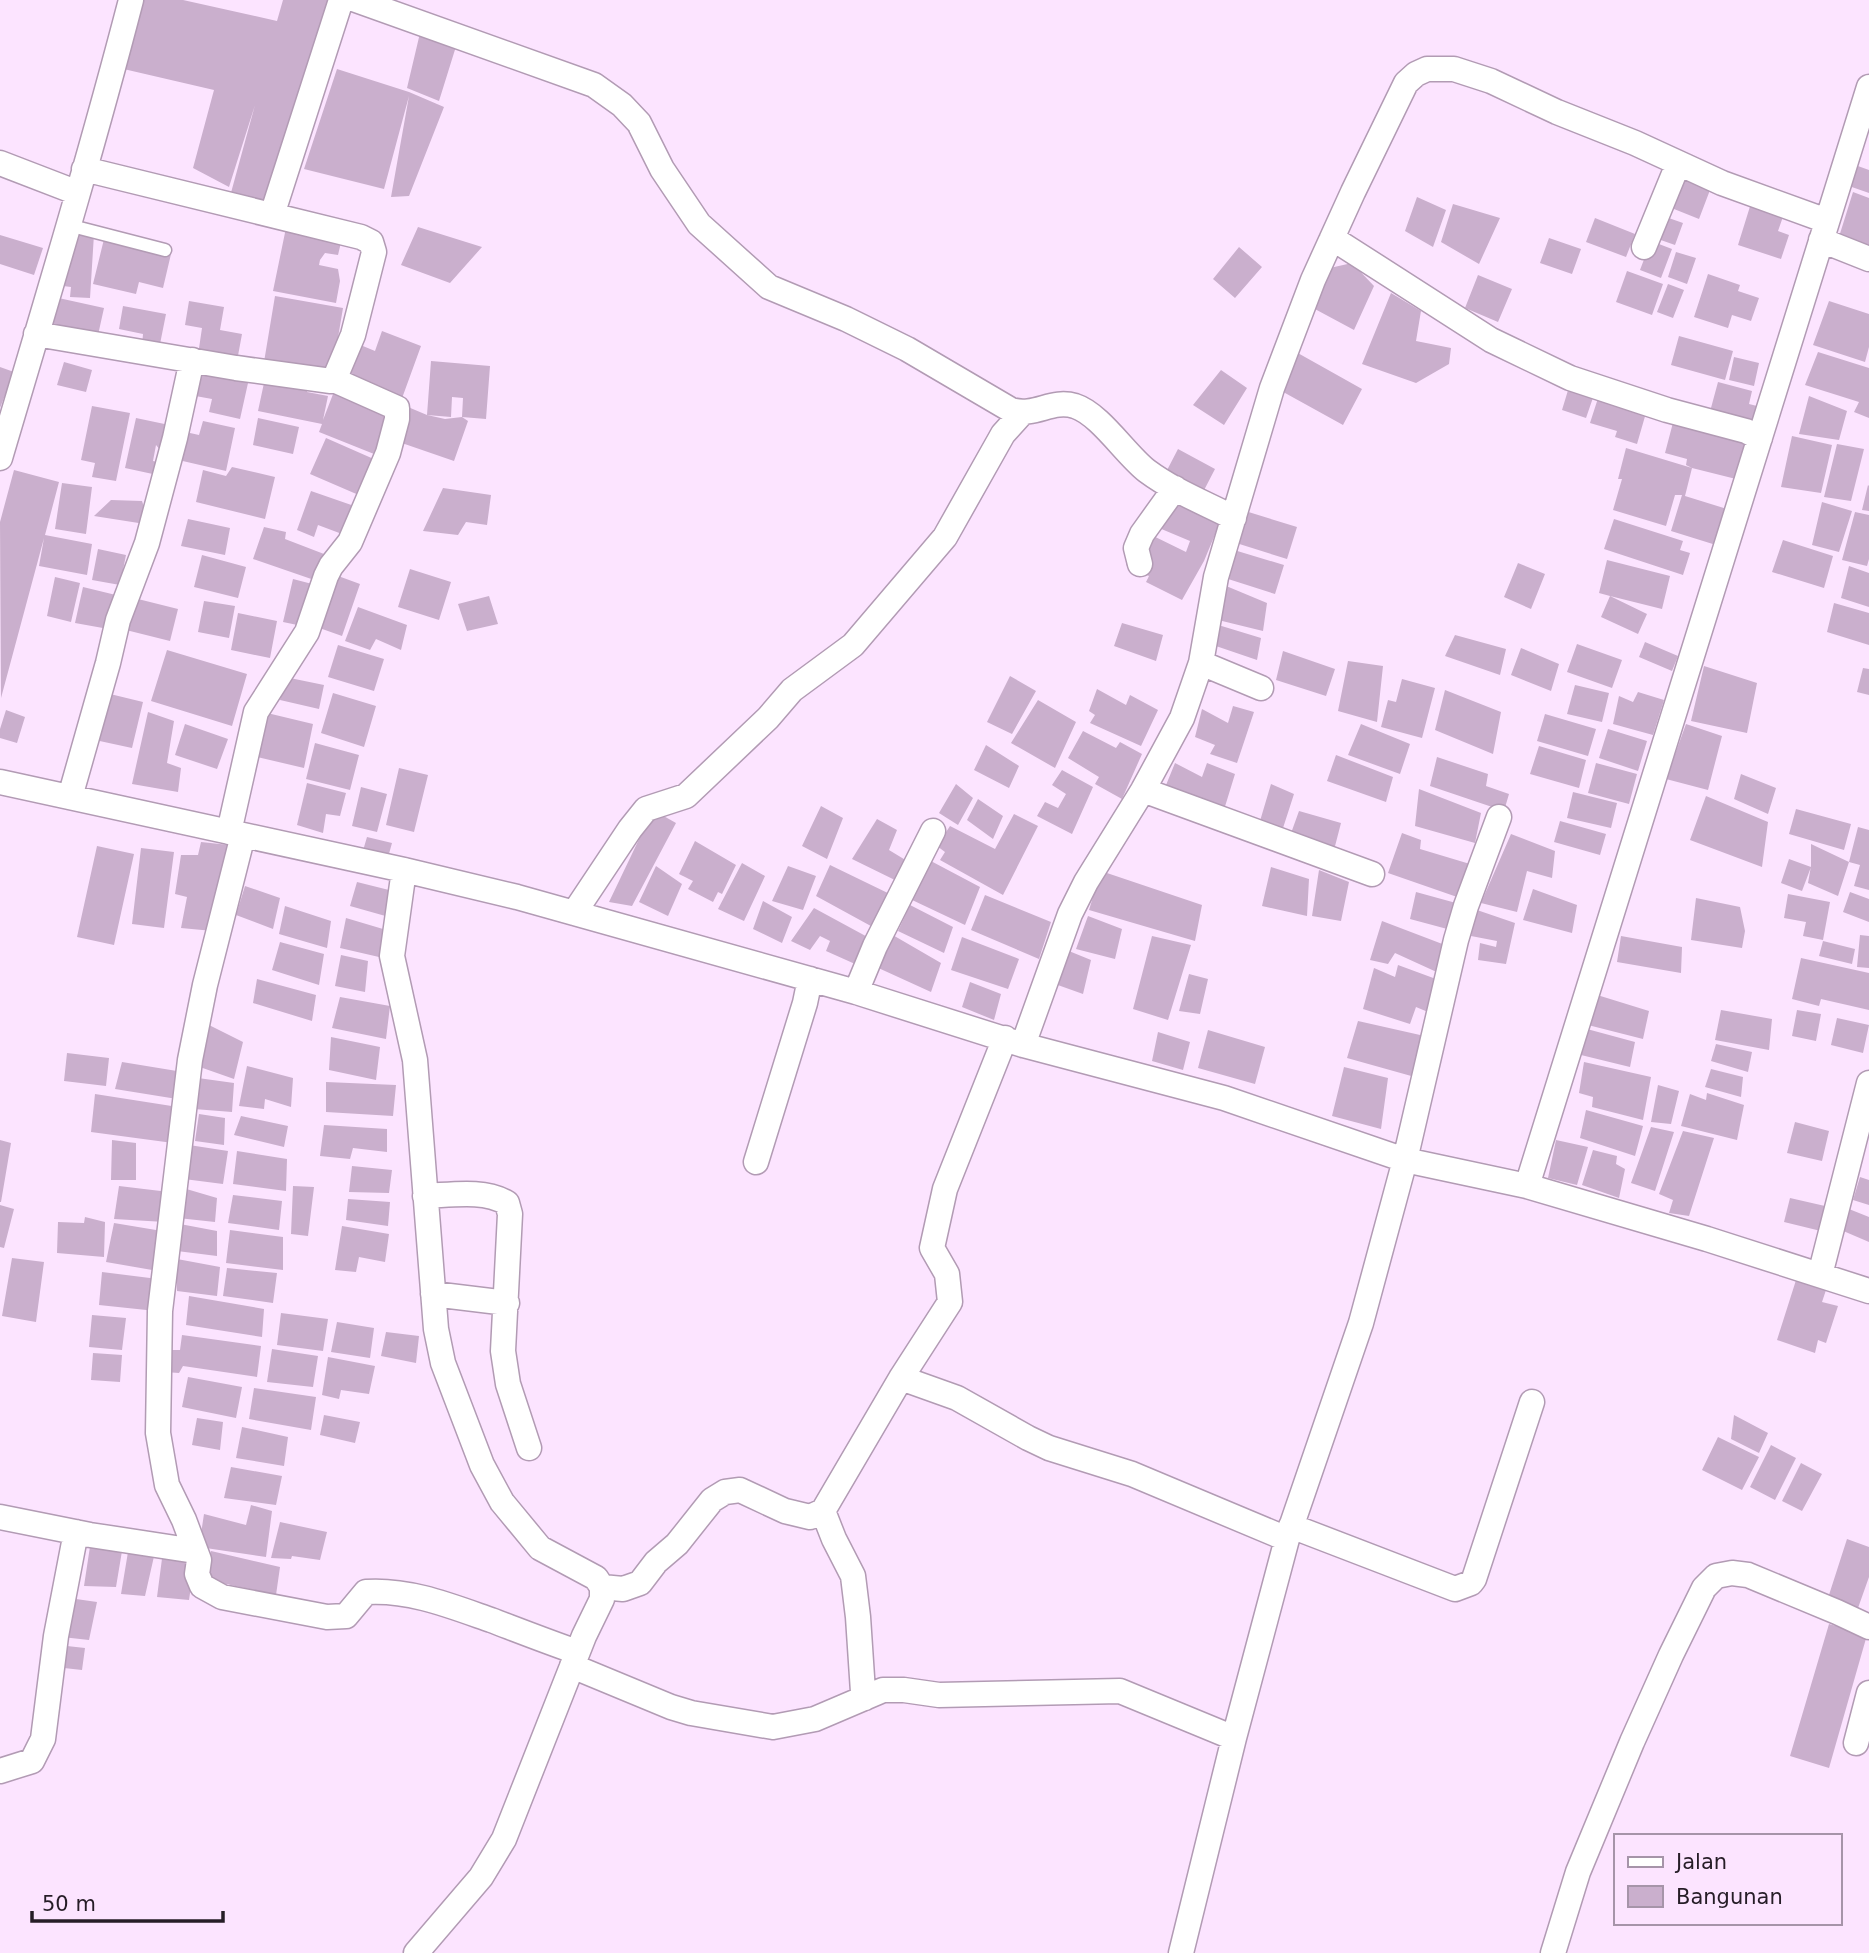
<svg xmlns="http://www.w3.org/2000/svg" width="1869" height="1953" viewBox="0 0 1869 1953" font-family="'DejaVu Sans',sans-serif">
<rect width="100%" height="100%" fill="#fce4ff"/>
<path fill="#caafcd" d="M136,0H183L277,21L283,0H336L269,211L229,200L255,105L229,187L193,168L214,90L115,67Z
M420,33L458,40L439,101L407,88Z
M337,69L409,92L444,107L409,196L391,197L409,96L384,189L304,169Z
M1855,165L1869,170V193L1846,185Z
M1680,178L1710,190L1699,219L1669,207Z
M1853,192L1869,198V251L1838,240Z
M1417,197L1446,210L1433,247L1405,231Z
M1752,200L1785,211L1778,231L1789,235L1781,259L1738,245Z
M1453,204L1500,218L1479,264L1441,242Z
M1663,216L1683,223L1675,245L1655,238Z
M1595,218L1635,234L1626,257L1586,242Z
M287,223L343,234L338,255L325,253L320,260L319,265L338,269L340,281L336,303L273,291Z
M418,227L482,247L450,283L401,265Z
M67,232L94,234L90,298L70,297L71,287L63,286Z
M0,235L43,248L34,275L0,264Z
M1549,238L1581,249L1572,274L1540,263Z
M104,239L171,254L163,288L139,282L136,294L93,284Z
M1651,241L1672,249L1661,278L1640,270Z
M1239,247L1262,267L1235,298L1213,279Z
M1676,252L1696,258L1687,284L1668,277Z
M1352,263L1374,286L1354,330L1313,308L1321,270Z
M1627,271L1663,284L1652,315L1616,302Z
M1708,274L1740,285L1738,291L1759,298L1751,321L1732,315L1728,328L1694,317Z
M1478,275L1512,289L1498,322L1465,308Z
M1668,284L1684,290L1673,318L1657,312Z
M1391,293L1421,311L1416,341L1451,348L1449,364L1416,383L1362,364Z
M275,296L343,308L331,379L263,368Z
M54,297L104,308L96,344L47,333Z
M189,301L224,307L220,330L242,334L237,361L198,355L202,328L185,325Z
M1829,301L1869,314V347L1865,362L1813,345Z
M123,306L166,314L159,349L142,346L143,334L119,329Z
M382,331L421,346L401,401L345,380L358,344L375,351Z
M1679,336L1733,351L1725,380L1671,365Z
M1296,352L1362,389L1343,425L1276,388Z
M1818,352L1869,368V418L1854,412L1859,402L1805,385Z
M1734,357L1759,363L1754,386L1729,380Z
M431,361L490,366L486,419L462,417L463,398L452,397L451,417L427,415Z
M64,362L92,370L86,392L57,385Z
M197,363L250,374L240,419L209,412L212,399L190,395Z
M0,367L14,372L0,408Z
M1221,370L1247,388L1224,425L1193,405Z
M1718,382L1752,391L1749,404L1757,406L1752,423L1708,419Z
M264,383H309L307,392L328,396L323,420L335,389L391,411L374,454L319,432L322,424L258,411Z
M1569,387L1596,389L1586,418L1562,410Z
M1600,392L1648,406L1637,444L1615,437L1617,431L1590,423Z
M1809,396L1847,411L1839,440L1799,434Z
M92,406L130,413L116,481L92,477L95,463L81,460Z
M408,407L427,415L445,419L462,417L468,421L454,461L396,441Z
M1675,415L1748,435L1736,479L1692,468L1685,496L1727,509L1716,545L1671,531L1682,495H1675L1666,526L1613,510L1622,479H1618L1626,448L1692,468L1686,465L1687,459L1665,453Z
M136,418L174,426L167,458L156,445L153,461L165,464L162,476L125,468Z
M258,418L299,427L293,454L253,445Z
M203,421L235,428L226,471L174,459L181,431L199,435Z
M1792,436L1832,445L1821,493L1781,487Z
M326,438L376,460L361,496L310,474Z
M1837,444L1864,449L1851,501L1824,497Z
M1178,449L1215,469L1201,496L1164,476Z
M232,467L275,477L265,519L196,502L203,470L226,476Z
M14,470L59,482L45,535L92,544L87,575L39,566L44,538L1,698L0,522Z
M62,483L92,487L86,534L55,529Z
M1868,485L1869,486V511L1862,510Z
M443,488L491,495L487,525L466,522L458,535L423,531Z
M311,491L360,508L350,537L318,525L314,537L297,530Z
M1172,499L1221,520L1204,561L1182,600L1146,582L1149,576L1126,565L1135,548V527L1186,552L1190,541L1159,528Z
M111,500L142,501L146,513L145,524L94,516Z
M1822,502L1852,511L1839,552L1812,545Z
M1242,510L1297,527L1287,559L1233,542Z
M1855,512L1869,515V559L1867,566L1842,560Z
M188,519L230,528L225,555L181,546Z
M1614,519L1683,541L1680,550L1690,553L1683,575L1604,549Z
M264,527L286,532L285,539L324,554L320,582L253,559Z
M1783,540L1833,556L1824,588L1772,572Z
M98,549L126,555L120,585L92,580Z
M1234,550L1284,565L1275,594L1225,578Z
M202,555L246,567L238,598L194,587Z
M1607,560L1670,576L1662,609L1610,596L1647,614L1638,634L1601,617L1610,596L1599,593Z
M1518,563L1545,574L1531,609L1504,597Z
M1849,566L1869,573V607L1841,598Z
M410,569L451,582L439,620L398,607Z
M330,573L360,584L342,636L311,625Z
M55,577L80,583L71,622L47,616Z
M293,579L316,585L307,627L283,622Z
M1219,583L1267,603L1263,631L1214,619Z
M83,587L120,596L114,630L75,623Z
M489,596L498,624L467,631L458,604Z
M130,597L178,609L170,641L122,629Z
M204,601L235,606L229,638L198,632Z
M1834,603L1869,613V645L1827,632Z
M358,607L407,625L401,650L376,639L370,650L345,641Z
M238,613L277,621L270,658L231,650Z
M1122,623L1163,635L1156,661L1114,646Z
M1215,624L1261,638L1257,660L1213,645Z
M1455,635L1506,649L1500,675L1445,656Z
M1645,642L1678,656L1672,671L1639,657Z
M1577,644L1622,660L1612,688L1567,672Z
M338,645L384,659L374,691L328,677Z
M1521,648L1559,664L1551,691L1511,675Z
M167,650L247,674L232,726L151,701Z
M1283,651L1335,669L1326,696L1276,680Z
M1348,661L1383,666L1377,722L1338,711Z
M1704,666L1757,683L1747,733L1691,721Z
M1863,668L1869,669V695L1857,692Z
M1010,676L1036,691L1012,734L987,722Z
M285,677L324,685L319,709L280,700Z
M1402,679L1435,688L1422,738L1381,727L1388,700L1396,702Z
M1575,685L1609,693L1602,722L1567,714Z
M1097,689L1126,705L1130,695L1158,710L1141,746L1090,723L1095,715L1089,711Z
M1445,690L1501,712L1493,754L1435,730Z
M1638,692L1664,700L1653,735L1613,724L1619,696L1633,702Z
M106,693L143,702L132,748L95,740Z
M333,693L376,706L364,747L321,733Z
M1038,700L1076,722L1055,768L1011,743Z
M1233,706L1254,712L1237,763L1210,754L1215,745L1195,737L1202,709L1228,723Z
M6,710L25,717L17,743L0,738V729Z
M148,712L174,721L167,763L181,768L178,792L132,784Z
M263,712L313,724L304,768L253,756Z
M1545,714L1596,729L1588,756L1537,741Z
M185,724L228,739L217,769L175,755Z
M1361,724L1410,744L1400,774L1348,755Z
M1686,724L1722,736L1708,790L1666,779Z
M1608,729L1647,741L1638,771L1599,758Z
M1083,731L1116,748L1120,742L1142,754L1122,799L1095,784L1099,777L1068,758Z
M315,743L359,755L350,790L306,779Z
M986,745L1019,766L1009,788L974,770Z
M1539,746L1586,760L1579,788L1530,774Z
M1336,755L1393,777L1386,802L1327,781Z
M1437,757L1488,774L1486,786L1509,794L1504,811L1430,786Z
M1175,763L1202,777L1207,763L1235,774L1223,813L1164,790Z
M1596,763L1637,774L1629,804L1588,793Z
M399,768L428,775L414,832L386,825Z
M1062,770L1093,787L1072,834L1037,816L1045,802L1058,808L1066,794L1052,785Z
M1741,774L1776,788L1768,814L1734,799Z
M307,783L346,793L340,816L326,814L323,833L297,825Z
M956,784L973,798L958,825L939,813Z
M1271,784L1294,794L1283,828L1260,821Z
M361,787L387,794L377,832L352,826Z
M1419,789L1481,813L1475,843L1415,826Z
M1573,792L1617,803L1611,828L1567,818Z
M1706,796L1768,822L1762,867L1690,840Z
M978,799L1003,816L993,839L967,820Z
M821,806L843,818L827,859L802,846Z
M1796,809L1851,824L1844,850L1789,834Z
M653,810L676,823L632,906L609,902Z
M1299,811L1341,823L1334,850L1290,836Z
M1014,814L1038,826L1003,895L940,860L945,852L937,846L950,826L995,849Z
M877,819L897,830L889,850L912,864L903,884L852,859Z
M1560,821L1606,834L1600,855L1554,842Z
M1858,827L1869,830V890L1854,886L1860,865L1849,862Z
M1402,833L1421,840L1420,849L1470,864L1460,898L1388,873Z
M1511,834L1555,851L1552,878L1527,871L1517,912L1481,903Z
M367,837L392,843L387,861L362,854Z
M695,841L736,865L722,894L718,892L713,902L688,889L693,881L679,874Z
M201,842L229,845L213,931L181,928L187,897L175,894L181,855H198Z
M1811,844L1849,862L1838,896L1808,883L1811,866Z
M97,846L134,854L114,945L77,937Z
M141,848L174,852L164,928L132,924Z
M1789,859L1811,867L1802,891L1781,883Z
M929,860L980,887L965,925L910,899Z
M742,863L765,876L744,921L718,909Z
M830,865L896,897L880,931L816,896Z
M656,866L682,884L668,916L639,902Z
M788,866L816,876L803,910L772,901Z
M1271,867L1309,879L1307,916L1262,906Z
M1319,870L1349,882L1341,921L1312,916Z
M1101,871L1202,905L1195,941L1089,910Z
M357,882L393,891L389,917L350,906Z
M245,886L280,898L273,929L236,915Z
M1533,889L1577,905L1572,933L1523,920Z
M1416,892L1456,903L1451,930L1410,919Z
M1850,892L1869,899V922L1843,912Z
M1788,894L1830,902L1823,940L1803,936L1806,922L1784,918Z
M985,895L1051,922L1039,959L971,930Z
M1696,898L1740,907L1745,931L1742,948L1691,940Z
M763,901L792,917L782,943L753,929Z
M910,905L953,927L944,953L898,931Z
M285,906L331,921L327,948L279,934Z
M814,908L873,940L864,968L826,951L830,941L820,936L810,950L791,941Z
M1477,910L1515,923L1506,964L1478,960L1480,943L1496,947L1497,941L1471,936Z
M1088,916L1122,929L1115,959L1076,949Z
M346,918L383,929L379,957L340,948Z
M1382,921L1445,945L1441,974L1395,953L1388,964L1370,960Z
M891,934L941,963L931,992L874,966Z
M1860,935L1869,936V968L1857,967Z
M1152,936L1191,945L1168,1020L1133,1009Z
M1621,936L1682,947L1681,973L1617,962Z
M962,937L1019,959L1008,989L951,970Z
M1823,941L1855,949L1852,964L1819,956Z
M280,942L324,954L319,985L272,970Z
M1064,949L1091,960L1083,994L1055,984Z
M341,955L368,961L365,992L335,986Z
M1801,958L1869,973V1010L1821,999L1819,1006L1792,999Z
M1398,965L1436,979L1428,1012L1416,1007L1410,1024L1363,1009L1374,968L1395,977Z
M1189,974L1208,979L1200,1014L1179,1011Z
M257,979L316,995L312,1021L253,1003Z
M970,982L1001,994L994,1020L962,1007Z
M1594,994L1649,1011L1643,1039L1588,1025Z
M340,997L390,1006L386,1039L332,1028Z
M1721,1010L1772,1019L1769,1050L1715,1040Z
M1797,1010L1821,1014L1816,1041L1792,1036Z
M1837,1018L1869,1025L1863,1053L1831,1045Z
M1358,1021L1429,1037L1422,1079L1347,1058Z
M209,1025L243,1042L234,1079L197,1066Z
M1587,1029L1635,1042L1630,1067L1581,1055Z
M1208,1030L1265,1047L1255,1084L1198,1068Z
M1158,1032L1190,1042L1183,1070L1152,1061Z
M331,1037L380,1047L376,1080L329,1070Z
M1716,1044L1752,1052L1748,1072L1711,1061Z
M67,1053L109,1058L106,1086L64,1081Z
M122,1062L183,1072L177,1099L115,1089Z
M1584,1062L1651,1077L1643,1120L1592,1107L1593,1097L1579,1093Z
M247,1066L293,1078L291,1107L265,1099L264,1109L239,1106Z
M1344,1067L1388,1078L1381,1129L1332,1116Z
M1711,1069L1743,1077L1741,1097L1705,1087Z
M198,1078L234,1083L232,1112L194,1109Z
M326,1082L396,1085L393,1116L326,1112Z
M1658,1085L1679,1091L1671,1124L1651,1122Z
M1707,1093L1744,1105L1737,1140L1681,1126L1690,1094L1706,1100Z
M95,1094L178,1107L173,1143L91,1132Z
M1586,1110L1643,1126L1635,1156L1580,1138Z
M199,1114L225,1118L224,1145L195,1141Z
M241,1116L288,1126L284,1147L234,1135Z
M1795,1122L1829,1131L1822,1161L1787,1153Z
M324,1125L387,1129V1152L353,1148L350,1159L320,1156Z
M1651,1127L1674,1132L1655,1191L1631,1183Z
M1683,1131L1714,1138L1689,1216L1669,1213L1673,1200L1659,1194Z
M0,1140L11,1143L1,1202H0Z
M112,1140L136,1143V1180H111Z
M1556,1140L1588,1147L1577,1185L1548,1178Z
M189,1145L228,1151L223,1184L184,1179Z
M1593,1150L1617,1156L1616,1164L1625,1169L1619,1198L1582,1185Z
M237,1151L287,1159L286,1191L233,1184Z
M352,1166L392,1170L389,1193L349,1192Z
M1860,1177L1869,1180V1205L1853,1200Z
M119,1186L169,1192L165,1222L114,1219Z
M293,1186L314,1187L308,1236L291,1234Z
M183,1188L217,1198L215,1222L178,1218Z
M233,1195L282,1201L279,1230L228,1223Z
M1790,1198L1825,1206V1232L1784,1222Z
M348,1199L390,1202L388,1226L346,1220Z
M0,1205L14,1209L4,1248L0,1247Z
M1849,1209L1869,1217V1242L1841,1230Z
M85,1217L105,1222L104,1257L57,1253L58,1222L84,1223Z
M114,1223L162,1231L158,1271L106,1262Z
M180,1224L217,1231V1256L177,1251Z
M342,1226L389,1234L385,1262L359,1257L356,1272L335,1270Z
M230,1230L283,1237V1270L226,1263Z
M12,1258L44,1262L36,1322L2,1316Z
M177,1259L220,1267L217,1296L177,1291Z
M227,1268L277,1273L273,1303L223,1296Z
M102,1272L158,1279L156,1311L99,1305Z
M1797,1277L1827,1287L1822,1302L1838,1306L1826,1343L1818,1340L1815,1353L1777,1340Z
M189,1296L264,1309L262,1337L186,1325Z
M281,1313L328,1319L323,1351L277,1345Z
M92,1315L126,1318L122,1350L89,1347Z
M337,1322L374,1328L370,1358L331,1352Z
M386,1332L419,1336L416,1363L381,1356Z
M182,1335L261,1346L257,1377L183,1366L179,1373L165,1372L167,1350H180Z
M272,1349L318,1356L313,1387L267,1382Z
M93,1353L122,1355L120,1382L91,1380Z
M328,1357L375,1366L369,1394L341,1390L339,1399L322,1395Z
M188,1377L242,1387L236,1418L182,1407Z
M254,1388L316,1397L311,1430L249,1419Z
M324,1415L360,1422L355,1443L320,1435Z
M1734,1415L1768,1433L1759,1453L1731,1439Z
M197,1418L223,1422L220,1450L192,1445Z
M242,1427L288,1437L284,1466L236,1458Z
M1718,1437L1759,1457L1742,1490L1702,1470Z
M1771,1445L1796,1458L1775,1500L1750,1487Z
M1801,1463L1822,1474L1802,1511L1782,1501Z
M231,1467L282,1476L276,1505L224,1498Z
M251,1505L272,1511L266,1557L199,1547L204,1514L246,1525Z
M280,1522L327,1532L320,1560L292,1556L291,1559L271,1558Z
M1847,1539L1869,1547V1577L1858,1608L1828,1598Z
M91,1540L123,1545L116,1587L84,1586Z
M129,1546L155,1552L145,1596L121,1594Z
M163,1551L195,1559L189,1600L157,1597Z
M211,1551L280,1567L276,1595L203,1579Z
M69,1598L97,1602L89,1640L62,1637Z
M1829,1624L1867,1635L1829,1768L1790,1756Z
M58,1645L85,1648L82,1670L55,1667Z"/>
<g fill="none" stroke-linecap="round" stroke-linejoin="round">
<g stroke="#b29bb4" stroke-width="15">
<path id="service" d="M68,225L165,250"/>
</g>
<g stroke="#b29bb4" stroke-width="27">
<path id="minor" d="M356,0L594,85L622,105L639,123L662,169L699,224L769,287L846,319L907,349L1011,410C1036,417 1051,399 1075,406C1100,414 1126,455 1147,471C1174,491 1205,503 1234,518
M0,163L78,193
M272,215L341,0
M1332,238L1491,340L1570,378L1667,410L1746,431L1760,438
M1821,240L1869,259
M1644,247L1678,164
M36,334L236,368L331,381L334,380L353,335L374,252L371,242L361,237L84,169
M0,458C45,306 91,154 131,0
M1140,564L1136,548L1142,534L1175,488
M1201,663L1261,688
M0,782L404,870L517,897L856,992L1023,1045L1224,1098L1405,1160L1527,1186L1707,1239L1869,1291
M1143,790L1372,874
M70,797L108,663L118,620L147,543L175,438L192,360
M229,832L256,712L307,632L326,576L331,566L350,542L388,453L397,419V408L334,380
M243,835L205,985L190,1060L160,1311L158,1433L167,1485L184,1520L199,1560L197,1574L202,1586L222,1597L327,1617L346,1616L366,1592C409,1589 451,1606 491,1620C520,1631 548,1642 577,1652
M404,870L392,956L415,1060L436,1329L443,1363L482,1465L502,1502L540,1548L596,1578L602,1587V1599L584,1636L504,1839L481,1877L416,1953
M574,913L630,829L646,809L686,796L768,718L792,690L853,645L945,537L1003,434L1022,413
M856,992L875,946L933,831
M1023,1045L1070,914L1086,882L1143,790L1182,718L1201,663L1216,577L1272,388L1313,280L1353,192L1406,83L1416,74L1427,69H1454L1491,81L1557,112L1635,143L1722,183L1827,221
M756,1162L805,1003L810,979
M1527,1186L1869,87
M425,1196C451,1195 484,1189 507,1203L510,1214L503,1351L508,1384L529,1448
M1820,1275L1869,1083
M433,1294L507,1303
M901,1378L957,1398L1028,1438L1049,1448L1132,1474L1287,1539
M823,1511L834,1539L853,1576L858,1617L863,1692L865,1698
M0,1517L90,1535L195,1551
M1291,1526L1455,1589L1471,1583L1474,1579L1532,1402
M602,1587L623,1589L640,1583L656,1562L677,1544L712,1500L725,1492L740,1490L785,1511L810,1517L823,1511L901,1378L950,1302L947,1274L932,1248L945,1189L1005,1038
M572,1666L671,1707L691,1713L773,1727L815,1719L883,1690H904L939,1695L1120,1691L1234,1738
M1856,1743L1869,1693
M0,1771L32,1761L43,1739L56,1636L76,1532
M1181,1953L1234,1738L1287,1539L1361,1323L1405,1160L1456,940L1466,906L1499,817
M1553,1953L1578,1872L1632,1742L1671,1655L1704,1588L1716,1576L1732,1573L1748,1575L1837,1612L1869,1627"/>
</g>
<use href="#service" stroke="#fff" stroke-width="12"/>
<use href="#minor" stroke="#fff" stroke-width="24"/>
</g>
<rect x="1614" y="1834" width="228" height="91" fill="#fce4ff" stroke="#a694a9" stroke-width="2"/>
<rect x="1628" y="1857" width="35" height="10" fill="#ffffff" stroke="#a694a9" stroke-width="2"/>
<text x="1676" y="1869" font-size="21" fill="#261d27">Jalan</text>
<rect x="1628" y="1886" width="35" height="21" fill="#caafcd" stroke="#a694a9" stroke-width="2"/>
<text x="1676" y="1904" font-size="21" fill="#261d27">Bangunan</text>
<path d="M32 1911v10h191v-10" fill="none" stroke="#261d27" stroke-width="3.5"/>
<text x="42" y="1911" font-size="21" fill="#261d27" stroke="#fce4ff" stroke-width="5" paint-order="stroke">50 m</text>
</svg>
